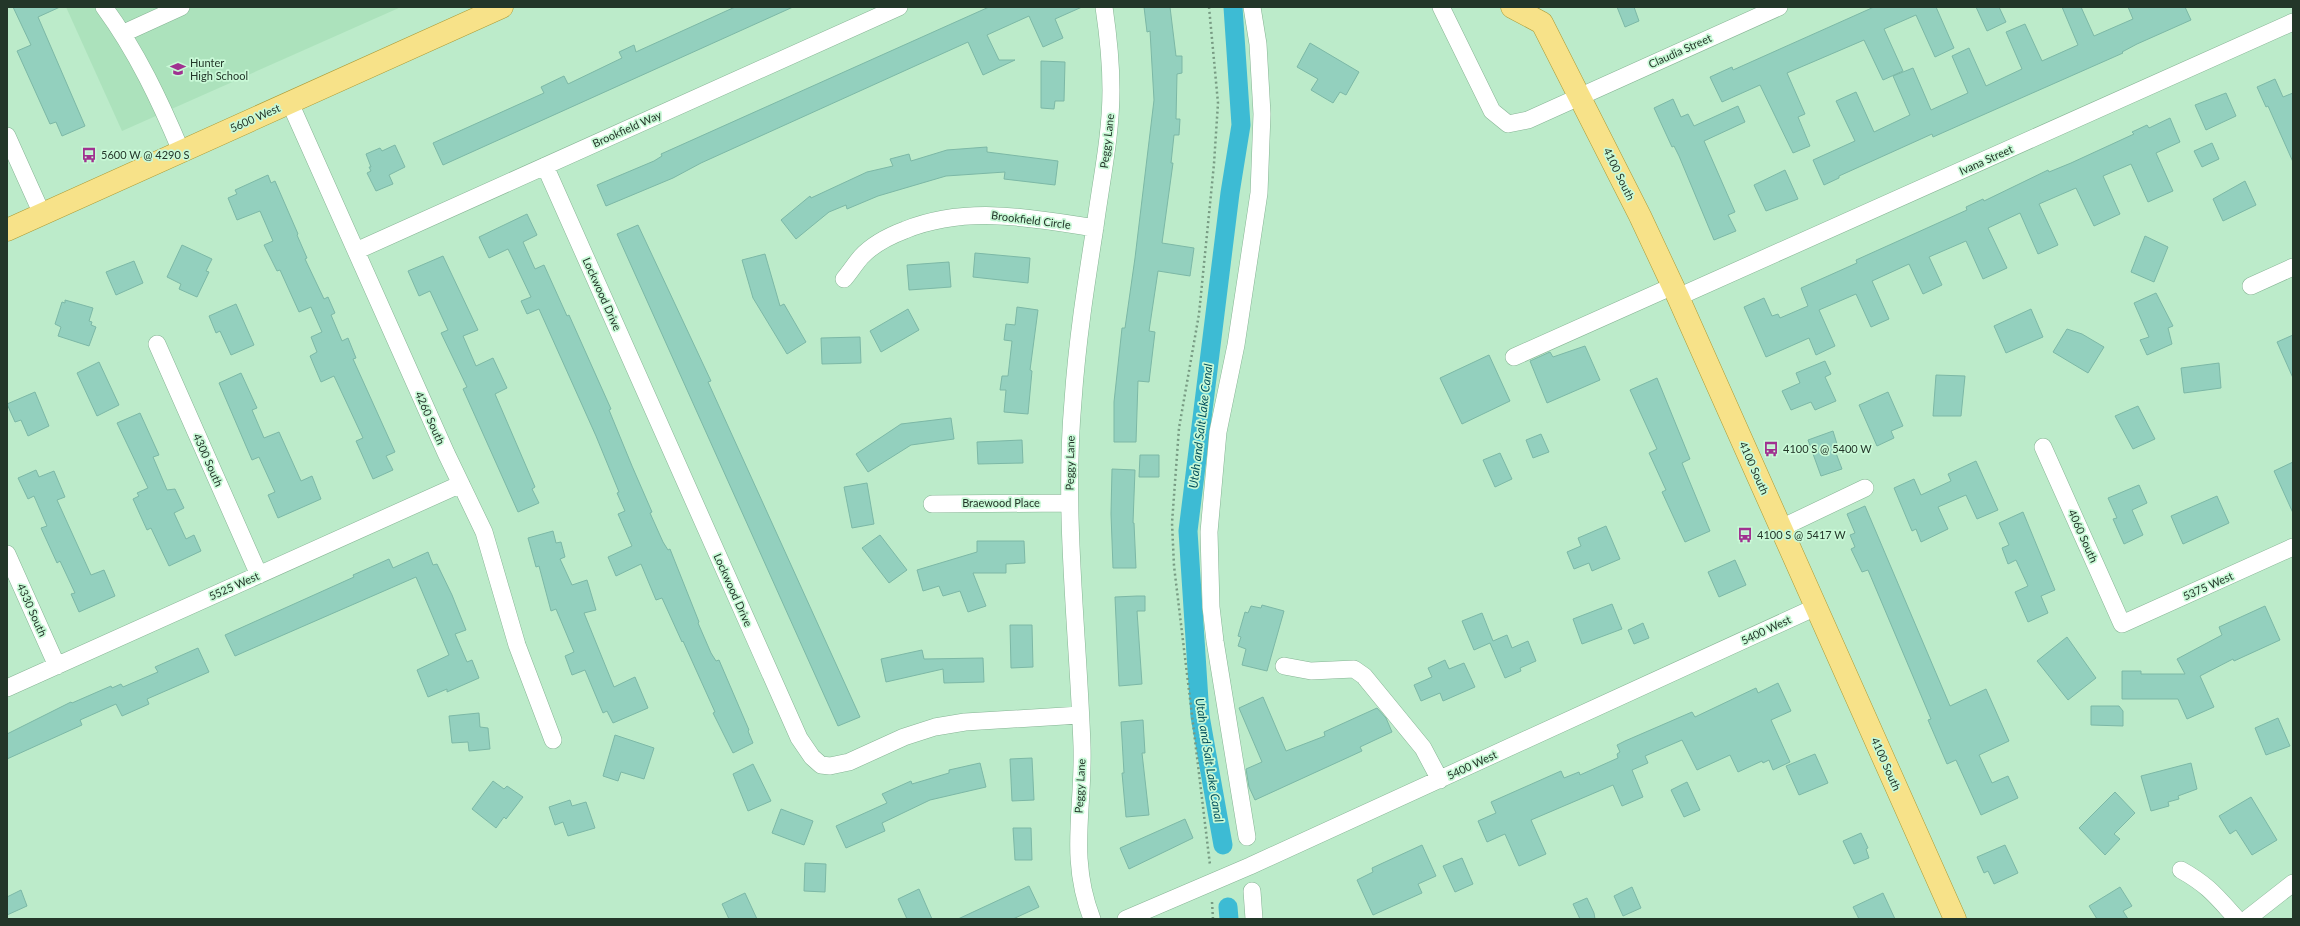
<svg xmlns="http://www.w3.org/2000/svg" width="2300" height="926" viewBox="0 0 2300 926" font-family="Lato,sans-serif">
<rect width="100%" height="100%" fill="#bcebca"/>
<path fill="#ace2bc" d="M66,7H401L122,131Z"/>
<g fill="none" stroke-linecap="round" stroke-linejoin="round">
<path stroke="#3dbbd4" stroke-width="19" d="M1223,845L1200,716L1188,531L1230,193L1241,125L1233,7
M1228,907L1229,919"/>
</g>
<path fill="#93d0be" stroke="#7cb8a6" d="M13,7H60L38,17L85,126L62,136L56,122L50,124L17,51L31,45Z
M735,7H793L443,165L433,143L544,93L541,87L564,76L568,84L622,58L619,52L634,45L636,52L638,51Z
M989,7H1082L1055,19L1063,38L1043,47L1029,16L987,35L999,60H1015L983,75L968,42L701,163L673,178L606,206L597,185L654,161L662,156L661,154Z
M1144,7H1170L1176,56H1182V73L1177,74L1176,119H1180L1179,135H1174L1171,163H1173L1162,243L1194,248L1190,276L1158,271L1149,331L1155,332L1149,382L1138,381L1136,442H1114V402L1122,328H1125L1135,258L1154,100L1150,31L1147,32Z
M1617,7H1634L1639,21L1625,27Z
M1874,7H1936L1954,48L1935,57L1916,15L1884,29L1903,71L1883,80L1864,40L1787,73L1805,114L1798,117L1810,146L1793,153L1760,85L1722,102L1710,77L1732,67L1733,70Z
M1976,7H1999L2006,22L1987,31Z
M2062,7H2081L2094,36L2133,19L2128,7H2185L2191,20L2137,44L2122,52L2123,53L1933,137L1932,134L1839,176V178L1824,185L1813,160L1855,141L1836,101L1856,92L1874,132L1910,115L1893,76L1913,68L1931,110L1968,93L1952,56L1969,48L1986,86L2022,69L2006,32L2025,24L2042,61L2078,45Z
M1310,43L1359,72L1346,95L1340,92L1333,103L1311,90L1318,79L1297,67Z
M1041,61L1065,62L1064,101H1055L1054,109L1041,108Z
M2275,79L2283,97L2293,93V162L2268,106L2266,107L2257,87Z
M2226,93L2236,116L2206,130L2195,105Z
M1673,99L1681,117L1688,114L1694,126L1738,106L1745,122L1704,141L1735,212L1728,215L1736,231L1714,240L1679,156L1674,146L1672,147L1654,108Z
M2170,118L2180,142L2156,153L2173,191L2148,202L2131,164L2103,176L2120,214L2094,226L2076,188L2039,204L2058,245L2038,254L2020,213L1988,228L2007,268L1983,279L1966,241L1929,257L1942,285L1923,294L1909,264L1872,281L1889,319L1871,327L1856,294L1819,310L1835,346L1816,355L1809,338L1766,357L1744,307L1764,298L1772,316L1778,314L1780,318L1808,306L1801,288L1857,263L1856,260L1967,210L1966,207L1983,199L1984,201L2048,170L2049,172L2071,163L2134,134L2132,132L2147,125L2149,128Z
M2212,143L2219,159L2202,167L2194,151Z
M395,145L405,167L389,175L393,184L376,191L367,173L371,171L369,167H371L366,154L380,148L382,151Z
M987,147V152L1058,161L1055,185L1004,179L1005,172L946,176L878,196L847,209L846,205L829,212L796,239L781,220L810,196L811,198L867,172L893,166L890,159L909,154L911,161L947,150Z
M1785,170L1798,199L1766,211L1754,185Z
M268,175L271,183L275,181L298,234L297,235L307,258L305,259L324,299L328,297L335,313L331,315L342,341L348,338L356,358L353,359L395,452L386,456L393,470L373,479L356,441L363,438L334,376L321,382L310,356L317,352L311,337L322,332L311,307L299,312L280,270L277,271L264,245L273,241L260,211L237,220L228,198L237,194L235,190Z
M2245,181L2256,205L2223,221L2213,199Z
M527,214L537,235L523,242L535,269L544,265L567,316L569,315L611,409L609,410L632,466L652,512L650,513L663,542L668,550L670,549L699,622L698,623L711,653L716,661L719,660L749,730L748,731L753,743L733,753L713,713L715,712L683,641L682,642L662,598L656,600L641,564L616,576L608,557L632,546L618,514L625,511L617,493L619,492L596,436L539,309L527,314L521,301L531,297L512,257L508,249L489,258L479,237Z
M638,225L711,381L708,382L860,717L838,726L617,234Z
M2145,236L2168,247L2154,282L2131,272Z
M182,245L212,259L206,271L209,272L197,297L179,289L181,284L167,277Z
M975,253L1030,258L1028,283L973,277Z
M765,254L780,306L784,304L806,342L787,354L753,298L742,260Z
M443,256L478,330L463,336L476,366L493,358L507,388L495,394L535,487L532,489L539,503L518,512L463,389L467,387L441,333L448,330L430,291L419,296L408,271Z
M134,261L143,283L116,295L106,272Z
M949,262L951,287L909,290L907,265Z
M2156,293L2173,326L2168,328L2172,344L2147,355L2140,340L2149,337L2134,303Z
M65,300L93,308L89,321L92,322L91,325L96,327L89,346L58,336L61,327L55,324L62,302L65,303Z
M236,304L254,345L231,355L220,331L216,333L209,316Z
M1017,307L1038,310L1030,370L1032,371L1028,414L1004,412L1006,390H1000L1002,376H1008L1012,341L1004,340L1006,324L1015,325Z
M908,309L919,330L881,352L870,331Z
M2031,309L2043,337L2006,353L1994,326Z
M2067,329L2082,334L2104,347L2088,373L2053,352Z
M2293,335V378L2277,342Z
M860,337L861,363L822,364L821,338Z
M1585,346L1600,380L1547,403L1530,361L1550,352L1553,357Z
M1489,355L1510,401L1462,424L1440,378Z
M1825,361L1831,374L1825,377L1836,401L1815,410L1811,402L1791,410L1782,391L1800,383L1796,373Z
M99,362L119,405L97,416L77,373Z
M2219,363L2221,388L2184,393L2181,368Z
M241,373L257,408L252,410L264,438L279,432L301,481L312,476L321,499L278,518L268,495L275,492L259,457L252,460L219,383Z
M1936,375L1965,376L1961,416H1933Z
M1657,378L1690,459L1682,463L1710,531L1685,542L1662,492L1666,490L1649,453L1657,449L1630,390Z
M35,392L49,426L28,436L21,420L15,422L7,404Z
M1888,392L1903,426L1891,431L1894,438L1877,446L1859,405Z
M2138,406L2155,439L2133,449L2115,416Z
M140,413L159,455L153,457L167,490L175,489L184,508L174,513L186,539L194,535L201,551L169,566L151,528L147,530L133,499L139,496L137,493L148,488L117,423Z
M951,418L954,439L911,445L868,472L856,454L901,424Z
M1833,431L1837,444L1833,445L1842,469L1821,476L1808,440Z
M1541,434L1549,452L1533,458L1526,440Z
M1022,440L1023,463L978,464L977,442Z
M1500,453L1512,479L1495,487L1483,460Z
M1140,455H1159V477H1139Z
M1976,461L1998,510L1977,519L1966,495L1938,507L1948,529L1921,542L1916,529L1912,531L1894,488L1914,479L1921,495L1951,481L1948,474Z
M2293,462V513L2274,471Z
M1112,469L1135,470L1133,523H1134L1136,568H1113L1111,514Z
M36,470L39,477L54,471L65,497L57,500L91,575L104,570L115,596L79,612L71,594L75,593L60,561L57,563L41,528L47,526L34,496L28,499L18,478Z
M867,483L874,524L852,528L844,487Z
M2139,485L2147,503L2132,510L2143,535L2124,544L2113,519L2117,518L2108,498Z
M2217,496L2229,523L2183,544L2171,516Z
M1865,506L1950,706L1986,689L2009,741L1979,755L1992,783L2008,776L2018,798L1981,815L1956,760L1947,764L1928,720L1931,719L1868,570L1862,572L1851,549L1855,547L1850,535L1855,533L1847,514Z
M2023,512L2055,590L2041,596L2048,613L2028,622L2015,592L2028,586L2016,560L2008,564L2002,548L2009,545L1999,523Z
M1606,526L1620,559L1592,571L1589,563L1574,569L1567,552L1581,546L1578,538Z
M553,531L556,543L561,542L565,557L560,559L572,585L587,580L596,610L584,613L614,687L635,677L648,708L613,723L607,711L603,713L585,670L572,675L565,656L574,652L556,609L551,611L539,566L536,567L528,538Z
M880,535L907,570L889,583L862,548Z
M977,541H1024L1025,563L1006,564V573H973L986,606L968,612L960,591L943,596L939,586L923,591L917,570L977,552Z
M428,552L433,565L437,564L452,595L466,630L455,634L467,662L472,660L479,678L447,692V689L428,697L417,670L449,655L416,577L235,656L225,635L354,577L353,575L389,559L393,568Z
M1735,560L1746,585L1719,597L1708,572Z
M1137,596H1145V611H1137L1142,684L1119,686L1115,597Z
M1612,604L1622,629L1582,644L1573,619Z
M1262,605L1284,611L1267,671L1242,665L1246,649L1238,646L1241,637L1238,636L1245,612L1248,613L1251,606L1261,608Z
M2265,606L2280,640L2234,661L2233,659L2200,676L2214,707L2187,719L2178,699H2122V671H2141V674H2185L2177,659L2222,635L2219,627Z
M1482,613L1493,641L1507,635L1512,648L1528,641L1536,661L1520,668L1521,671L1505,678L1490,643L1474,650L1462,621Z
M1643,623L1649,638L1634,644L1628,630Z
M1010,625H1032L1033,667L1011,668Z
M2067,637L2096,678L2068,700L2037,661Z
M198,648L209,672L147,699L149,704L122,716L116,704L80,720L82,725L7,759V734L71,702L72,703L111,686L112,688L121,684L123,687L158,672L155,667Z
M922,650L924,659L983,658L984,682L944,683L943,669L886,682L881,659Z
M1445,660L1449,669L1464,663L1475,687L1443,701L1440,693L1421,701L1414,685L1432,677L1428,668Z
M1778,683L1791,711L1771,720L1790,762L1773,770L1769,760L1763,763L1762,761L1738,772L1730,755L1697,770L1682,740L1645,756L1648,763L1632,770L1643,797L1622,806L1613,785L1531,820L1546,854L1519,866L1505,834L1487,842L1478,821L1496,813L1491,802L1561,771L1564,778L1579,772L1580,775L1618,758L1617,754L1620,752L1617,745L1625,741L1692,712L1695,717L1756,688L1758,693Z
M1263,697L1286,751L1325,736L1324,732L1377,708L1386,718L1392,732L1360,747L1362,751L1255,800L1249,787L1246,769L1262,762L1239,708Z
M2091,706H2119L2123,711V726L2091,725Z
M479,713L480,727L488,728L490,749L469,751L468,742L452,743L449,716Z
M2278,718L2290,746L2266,755L2255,728Z
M1143,720L1145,753H1142L1149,815L1126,817L1122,773H1124L1121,722Z
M615,735L654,748L644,779L621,772L618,781L603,776Z
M1815,754L1828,783L1799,795L1786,766Z
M1032,758L1034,800L1012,801L1010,759Z
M980,763L986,787L930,800L882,823L885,831L846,848L836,826L887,803L882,794L911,781L912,784L949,773V770Z
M2191,763L2197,789L2178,796L2179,799L2168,802L2169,806L2151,811L2141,776Z
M753,764L771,801L748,811L733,774Z
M493,781L504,789L507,786L523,797L506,819L504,817L496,828L472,809Z
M1687,782L1700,810L1684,817L1671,790Z
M2115,792L2135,813L2114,834L2120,839L2105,855L2079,828Z
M2251,797L2277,840L2252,855L2236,830L2230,834L2219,816Z
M570,800L572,806L586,802L595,828L568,836L563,822L555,825L549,807Z
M781,809L813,821L804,845L772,833Z
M1185,819L1193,838L1129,869L1120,848Z
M1013,828H1031L1032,860H1015Z
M1861,833L1868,848L1866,849L1869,858L1854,864L1843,841Z
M1422,845L1436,876L1418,884L1422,893L1373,915L1357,880L1373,872L1372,868Z
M2005,845L2018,873L1994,884L1988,871L1984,873L1977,857Z
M1462,858L1473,884L1455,892L1443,866Z
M805,863L826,864L825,892L804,891Z
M1029,886L1039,907L1013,919H958Z
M1632,887L1641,908L1623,916L1614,896Z
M2120,887L2132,906L2123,911L2128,919H2097L2089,906Z
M919,889L932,919H907L898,899Z
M21,890L27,906L7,915V897Z
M745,893L757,919H729L722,904Z
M1883,893L1895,919H1859L1853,907Z
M1587,898L1594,913L1595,919H1580L1573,904Z"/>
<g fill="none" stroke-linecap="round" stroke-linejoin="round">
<g stroke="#86b494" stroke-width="18">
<path id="minor" d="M104,7C137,52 160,101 181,151
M1441,7L1492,111L1508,124L1528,120L1779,7
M124,33L181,7
M290,103L446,453L484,532L517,645L553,740
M7,136L42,214
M545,166L799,738L812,757L821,765L830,766L849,762L904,737L935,727L965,722L1080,715
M356,251L899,7
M844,279C850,272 855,264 861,257C873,244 889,236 905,230C967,205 1031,218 1095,228
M2251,286L2293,267
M1678,297L2293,22
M157,344L259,575
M1514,357L1673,286
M2043,447L2122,624L2293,547
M932,504L1069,503
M1781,528L1865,488
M7,554L57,666
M1284,666L1311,671L1354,669L1364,676L1423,748L1440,780
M7,688L461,484
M1247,837L1215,641L1211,607L1209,532L1218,432L1236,345L1259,193L1262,114L1258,44L1252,7
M2181,870C2208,885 2216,896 2237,919
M1252,891L1254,919
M1092,919C1068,857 1084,809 1082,746C1078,631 1063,516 1073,401C1077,342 1086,284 1095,227C1101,181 1111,136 1111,90C1111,62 1108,34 1104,7
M1126,919L1250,866L1816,607
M2247,919L2293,883"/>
</g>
<g stroke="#aa9934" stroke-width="23">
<path id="major" d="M1512,7L1542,23L1640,216L1678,297L1955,919
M7,230L502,7"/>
</g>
<path stroke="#779a82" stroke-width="2.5" stroke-dasharray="2 3" stroke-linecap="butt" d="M1209,7L1218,103L1214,164L1199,314L1179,428L1172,523L1174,566L1210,865
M1212,902L1213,919"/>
<use href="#minor" stroke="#fff" stroke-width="17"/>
<use href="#major" stroke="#f7e289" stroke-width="22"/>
</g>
<defs>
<g id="school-bare" transform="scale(1.2)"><path d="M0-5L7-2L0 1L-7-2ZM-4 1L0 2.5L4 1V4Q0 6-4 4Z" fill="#a03190" stroke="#c9f9d7" stroke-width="2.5" paint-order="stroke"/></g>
<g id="bus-bare" transform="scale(1.2)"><path d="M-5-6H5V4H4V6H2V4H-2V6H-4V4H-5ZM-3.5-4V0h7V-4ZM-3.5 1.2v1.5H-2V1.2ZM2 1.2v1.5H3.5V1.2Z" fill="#a03190" stroke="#c9f9d7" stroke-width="2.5" paint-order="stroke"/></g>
</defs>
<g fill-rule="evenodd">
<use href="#school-bare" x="178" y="69"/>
<use href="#bus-bare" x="89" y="155"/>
<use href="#bus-bare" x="1771" y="449"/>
<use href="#bus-bare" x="1745" y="535"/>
</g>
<g text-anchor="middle" stroke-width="3.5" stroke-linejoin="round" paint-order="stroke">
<g font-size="11" fill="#233629" stroke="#c9f9d7">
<text transform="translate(1680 51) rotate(-24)" y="4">Claudia Street</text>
<text transform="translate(255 118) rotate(-24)" y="4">5600 West</text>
<text transform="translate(627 129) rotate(-24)" y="4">Brookfield Way</text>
<text transform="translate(1107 141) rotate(-83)" y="4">Peggy Lane</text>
<text transform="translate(1986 160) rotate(-24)" y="4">Ivana Street</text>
<text transform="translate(1619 174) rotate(64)" y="4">4100 South</text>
<text transform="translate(1031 220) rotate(7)" y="4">Brookfield Circle</text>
<text transform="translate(602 294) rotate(66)" y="4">Lockwood Drive</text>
<text transform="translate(430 418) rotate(66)" y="4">4260 South</text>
<text transform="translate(208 460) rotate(66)" y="4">4300 South</text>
<text transform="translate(1070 463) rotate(-89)" y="4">Peggy Lane</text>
<text transform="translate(1754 468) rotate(66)" y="4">4100 South</text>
<text x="1001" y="507">Braewood Place</text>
<text transform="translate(2083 536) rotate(66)" y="4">4060 South</text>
<text transform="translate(234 586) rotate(-24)" y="4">5525 West</text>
<text transform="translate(2208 586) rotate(-24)" y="4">5375 West</text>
<text transform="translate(733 590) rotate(66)" y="4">Lockwood Drive</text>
<text transform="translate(32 610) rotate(66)" y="4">4330 South</text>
<text transform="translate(1766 630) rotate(-25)" y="4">5400 West</text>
<text transform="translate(1886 764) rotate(66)" y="4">4100 South</text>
<text transform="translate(1472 765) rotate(-25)" y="4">5400 West</text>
<text transform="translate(1080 786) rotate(-87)" y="4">Peggy Lane</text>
</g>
<g font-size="11" fill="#233629" stroke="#c9f9d7" text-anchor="start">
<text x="190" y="67">Hunter<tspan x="190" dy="13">High School</tspan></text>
<text x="101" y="159">5600 W @ 4290 S</text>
<text x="1783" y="453">4100 S @ 5400 W</text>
<text x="1757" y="539">4100 S @ 5417 W</text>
</g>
<g font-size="12" font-style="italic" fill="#03505d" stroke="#c9f9d7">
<text transform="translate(1201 426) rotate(-83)" y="4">Utah and Salt Lake Canal</text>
<text transform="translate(1209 760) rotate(81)" y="4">Utah and Salt Lake Canal</text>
</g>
</g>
<rect width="2300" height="926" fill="none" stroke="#233629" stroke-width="16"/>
</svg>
